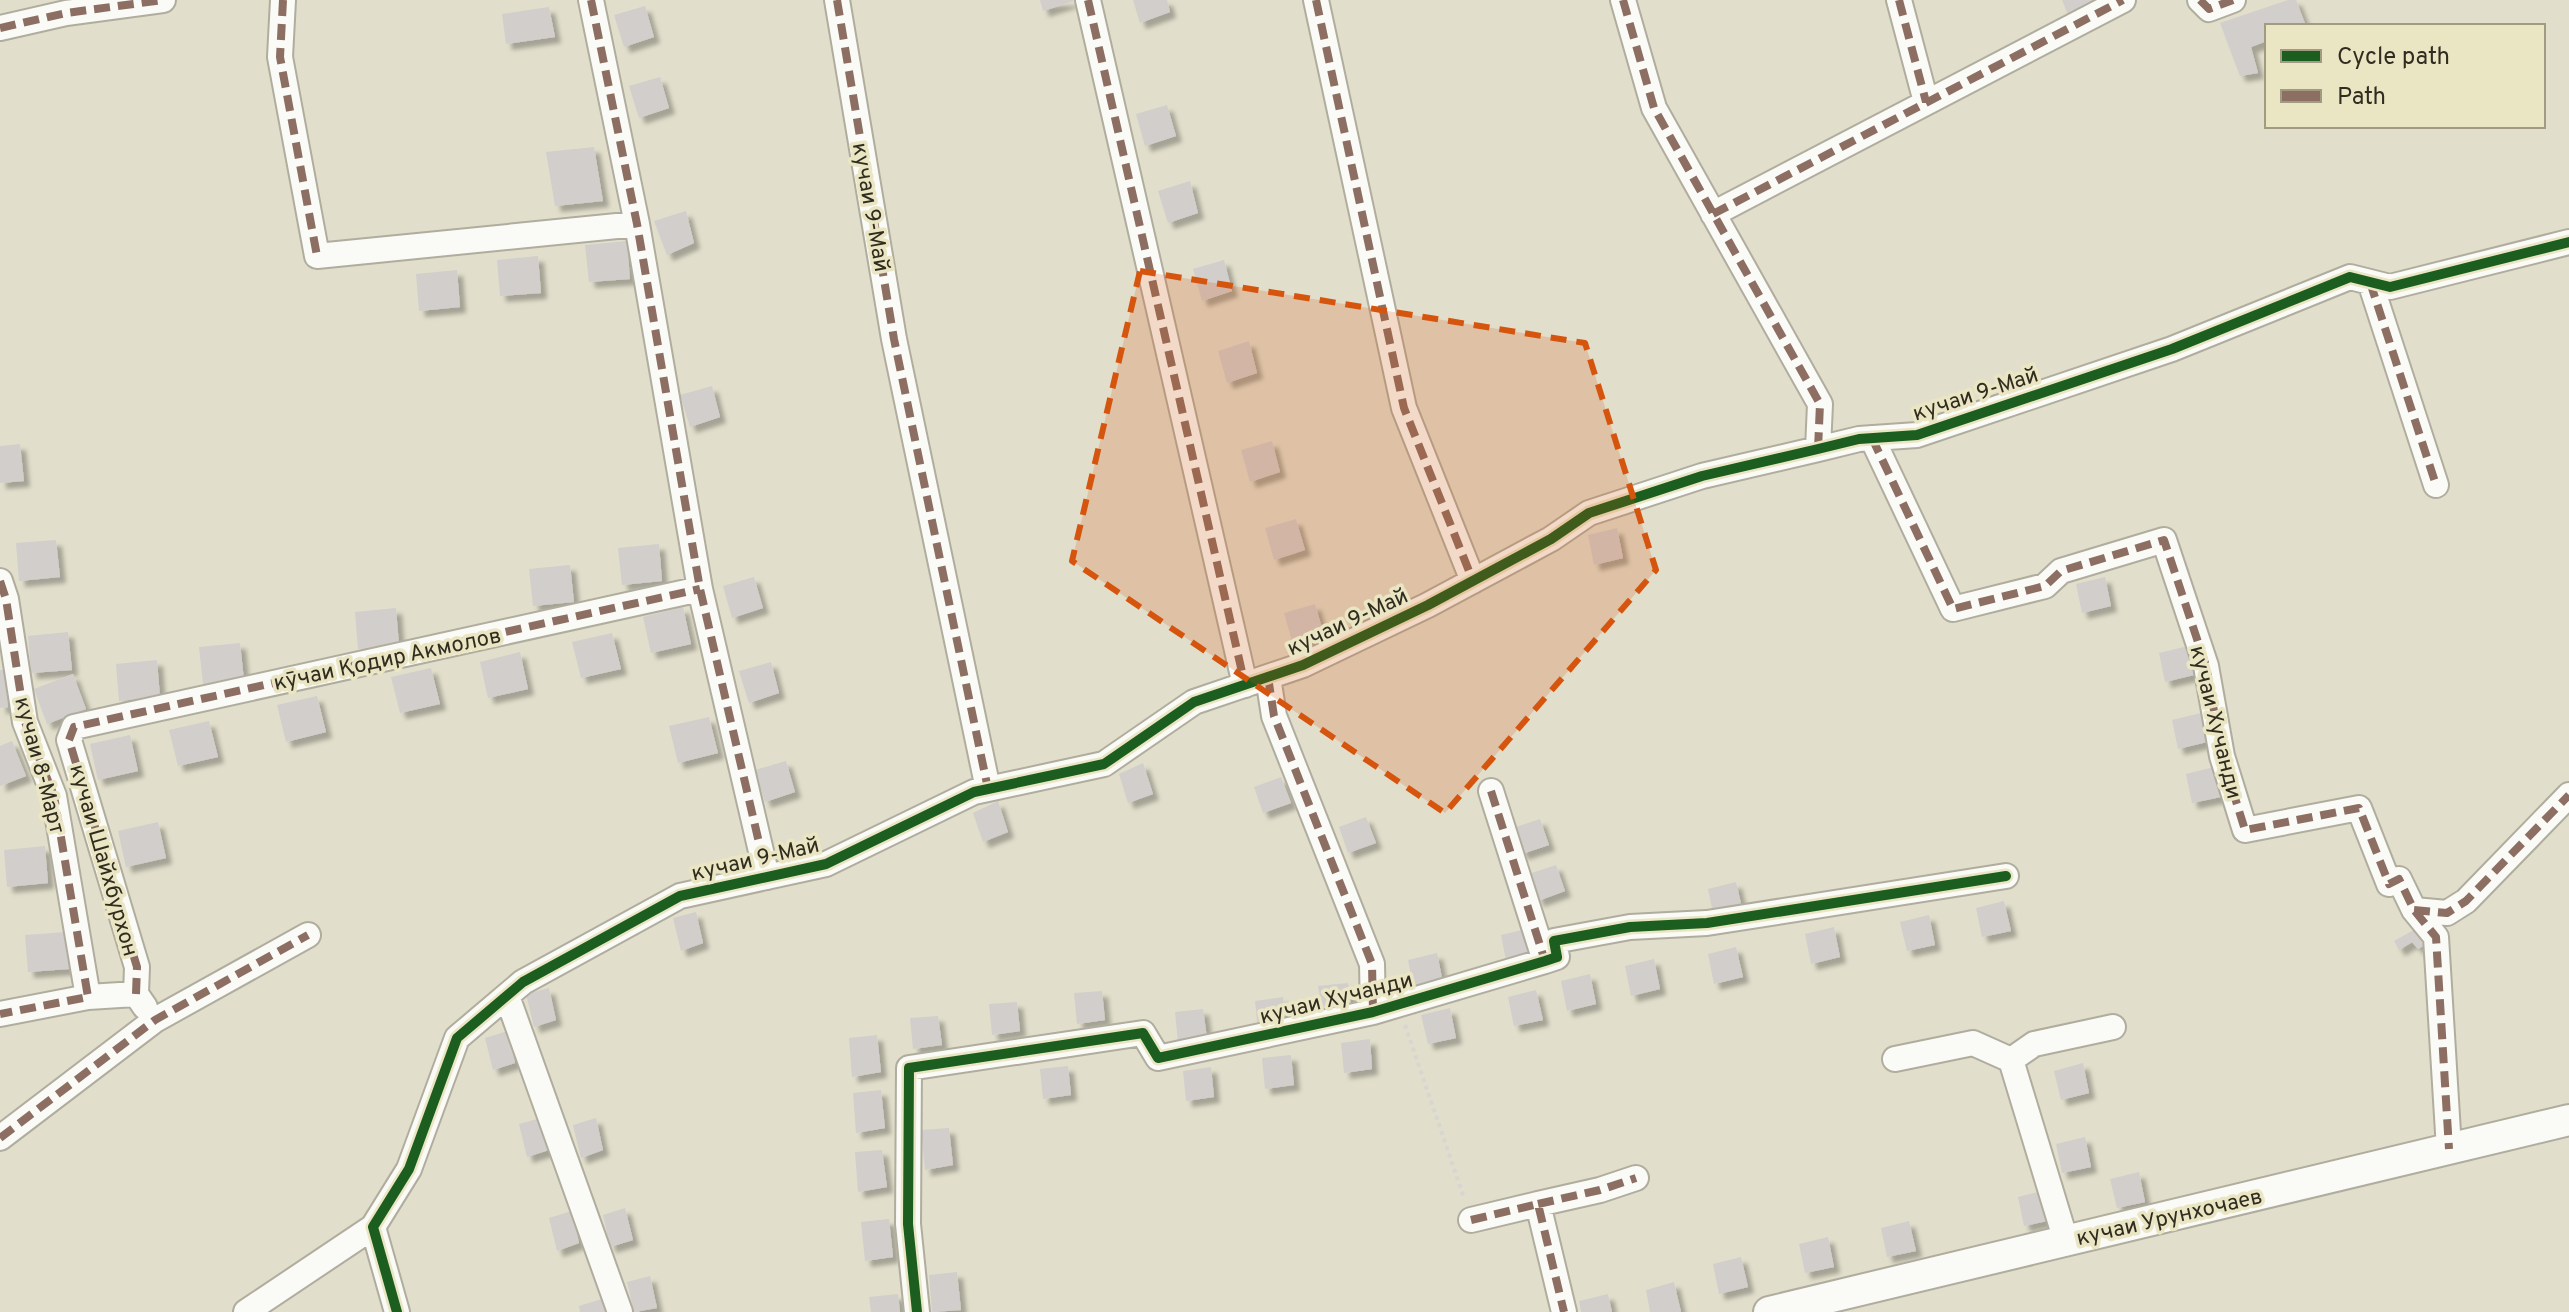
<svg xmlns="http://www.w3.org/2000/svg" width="2569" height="1312" viewBox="0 0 2569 1312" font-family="Overpass,sans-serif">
<defs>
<filter id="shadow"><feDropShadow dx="6" dy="6" stdDeviation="2" flood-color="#0004"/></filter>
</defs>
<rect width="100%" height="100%" fill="#e1decb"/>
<path fill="#d2cecc" filter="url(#shadow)" d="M1040,0H1073L1074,1L1043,11Z
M1133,0H1167L1170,12L1140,23Z
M2062,0H2101L2069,17Z
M2288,0H2296L2306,26H2267V41L2251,47L2258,73L2240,76L2220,23Z
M645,6L654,37L624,47L614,15Z
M549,7L555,37L506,44L502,14Z
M660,77L669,108L639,118L629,86Z
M1167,105L1176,136L1145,146L1136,114Z
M594,147L603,201L555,206L546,152Z
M1190,181L1198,213L1168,223L1158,191Z
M686,211L694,243L667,255L654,221Z
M627,241L630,279L589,282L585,245Z
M538,256L541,293L500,296L497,260Z
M1224,260L1232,291L1202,301L1193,269Z
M457,270L460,307L419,311L416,274Z
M1249,341L1257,373L1227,383L1218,351Z
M712,386L720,417L690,427L680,395Z
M1272,441L1280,472L1250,482L1241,450Z
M20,444L24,481L0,483V446Z
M1296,519L1305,550L1274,560L1265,528Z
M1617,528L1623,558L1594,565L1588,535Z
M56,540L60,577L19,581L16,543Z
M659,544L662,581L622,585L618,548Z
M570,565L574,602L533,606L529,569Z
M754,577L763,608L732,618L723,586Z
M2105,577L2111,606L2082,613L2076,584Z
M1315,604L1324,635L1293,645L1284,613Z
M683,607L691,644L651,653L643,617Z
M396,608L399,645L358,649L355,612Z
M68,632L72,670L31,673L28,636Z
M612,633L621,669L581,678L572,642Z
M240,643L244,680L203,684L199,647Z
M2188,646L2194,675L2165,682L2159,653Z
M520,652L528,689L488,698L480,662Z
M157,660L160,697L119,701L116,664Z
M771,662L779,693L749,703L739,671Z
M431,668L440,704L400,713L391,677Z
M0,670H5L8,707L0,708Z
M73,674L86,709L47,724L34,689Z
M317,696L326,732L286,742L277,705Z
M2201,713L2207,742L2178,749L2172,720Z
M709,717L718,753L678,763L669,726Z
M209,721L218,757L178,766L169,730Z
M130,735L138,771L98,780L90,744Z
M12,741L26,776L0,786V746Z
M786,761L795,792L765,802L755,770Z
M1143,763L1153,794L1128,803L1119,774Z
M2214,767L2221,797L2192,803L2186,774Z
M1281,777L1291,803L1263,813L1254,787Z
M998,801L1008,832L983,842L973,813Z
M1366,817L1376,843L1348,853L1339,827Z
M1540,819L1549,845L1522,854L1513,828Z
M158,822L166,858L126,867L118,831Z
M45,846L48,883L7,887L4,850Z
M1556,865L1565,891L1538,901L1529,874Z
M1736,882L1743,912L1714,918L1708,889Z
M2004,901L2011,931L1982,937L1976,908Z
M696,912L703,943L681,951L673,918Z
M1929,915L1935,945L1907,951L1900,922Z
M1834,927L1840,957L1811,964L1805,934Z
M2419,927L2430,942L2418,949L2412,942L2399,950L2394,941Z
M1530,928L1536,958L1507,965L1501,935Z
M66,932L69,969L28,972L25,935Z
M1736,947L1743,977L1714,984L1708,954Z
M1437,953L1443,983L1414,990L1408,960Z
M1654,959L1660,989L1631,996L1625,966Z
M1590,974L1596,1004L1567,1011L1561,981Z
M1348,983L1352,1012L1323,1016L1318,986Z
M549,988L556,1020L534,1027L526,994Z
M1536,990L1543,1020L1514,1026L1508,997Z
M1102,991L1105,1020L1077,1024L1074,993Z
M1283,997L1286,1026L1258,1030L1255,1001Z
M1017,1002L1020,1031L992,1035L989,1004Z
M1450,1008L1456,1038L1428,1044L1421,1015Z
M1203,1009L1207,1038L1178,1042L1175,1012Z
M938,1016L942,1045L913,1049L910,1018Z
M508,1031L515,1063L493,1070L485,1038Z
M877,1035L881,1072L852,1077L849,1038Z
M1370,1039L1372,1069L1344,1073L1341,1043Z
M1291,1055L1294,1085L1265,1089L1262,1058Z
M2083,1063L2089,1093L2061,1100L2054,1071Z
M1068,1066L1071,1095L1043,1099L1040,1069Z
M1211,1067L1214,1097L1186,1101L1183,1071Z
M881,1090L885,1128L856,1133L853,1093Z
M541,1118L549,1150L527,1157L519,1124Z
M596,1118L603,1150L581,1158L573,1125Z
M949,1128L953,1165L925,1170L921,1130Z
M2085,1137L2091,1167L2062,1173L2056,1144Z
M882,1150L887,1187L858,1192L855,1152Z
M2139,1172L2145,1202L2117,1208L2110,1179Z
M2046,1190L2052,1220L2024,1226L2018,1197Z
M625,1208L633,1240L610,1247L603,1215Z
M572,1211L579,1243L557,1251L549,1218Z
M889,1219L893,1257L865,1261L861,1222Z
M1909,1221L1916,1251L1887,1257L1881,1228Z
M1828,1237L1834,1267L1805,1273L1799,1244Z
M1741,1257L1748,1287L1719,1294L1713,1264Z
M957,1272L961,1310L932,1312L929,1275Z
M650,1276L657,1308L634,1312L627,1282Z
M1674,1282L1681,1312H1650L1646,1290Z
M898,1294L900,1312H871L869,1297Z
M1608,1294L1612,1312H1581L1579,1301Z
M602,1299L605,1312H580L579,1306Z"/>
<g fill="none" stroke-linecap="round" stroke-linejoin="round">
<g stroke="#b0ad9e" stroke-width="28">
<path id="minor" d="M283,0L280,57L317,256L637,224
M591,0L637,224L700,589L767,877
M837,0L894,339L988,789
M1088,0L1245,685
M1316,0L1404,408L1473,581
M1623,0L1654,108L1820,404L1818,449
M1899,0L1926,102
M2200,0L2209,9L2233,0
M0,28L66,13L163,0
M1713,214L2123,0
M2370,282L2436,485
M1872,438L1953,609L2045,586L2061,571L2164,540L2206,666L2222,756L2245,830L2359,808L2389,884L2399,879L2414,910L2436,937L2449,1149
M0,581L6,599L25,722L54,796L88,997
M1268,677L1274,716L1372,964L1373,1012
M1491,791L1545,961
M2414,910L2447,913L2466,901L2569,795
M136,994L137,967L69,740L74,727L700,589
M507,996L620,1312
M0,1014L88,997L136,994L145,1007
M1895,1059L1973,1043L2011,1060
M0,1138L155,1020L308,935
M1538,1204L1600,1190L1636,1178
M1471,1220L1538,1204L1564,1312
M2066,1241L2011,1060L2034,1044L2113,1027
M246,1312L373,1227
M397,1312L373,1227L409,1169L457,1038L523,982L680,896L826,864L974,792L1104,764L1194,702L1303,665L1428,605L1551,539L1589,513L1702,476L1818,449L1859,439L1917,435L2172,349L2350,277L2390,287L2569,242
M917,1312L908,1224L909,1068L1143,1033L1158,1058L1373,1012L1545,961L1557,957L1554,941L1630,927L1707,923L2006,876"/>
</g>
<g stroke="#b0ad9e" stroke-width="34">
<path id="tertiary" d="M1769,1312L2569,1120"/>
</g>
<path stroke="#d7d6d0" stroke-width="4" stroke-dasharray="4 4" stroke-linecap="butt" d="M1405,1025L1464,1198"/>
<use href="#minor" stroke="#fafaf7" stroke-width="24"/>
<use href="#tertiary" stroke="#fafaf7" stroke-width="30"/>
<path stroke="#8d6e63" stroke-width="8" stroke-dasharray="16 8" stroke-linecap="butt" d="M283,0L280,57L317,256
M591,0L637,224L700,589L767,877
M837,0L894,339L988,789
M1088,0L1245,685
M1316,0L1404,408L1473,581
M1623,0L1654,108L1820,404L1818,449
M1899,0L1926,102
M2200,0L2209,9L2233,0
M0,28L66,13L163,0
M1713,214L2123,0
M2370,282L2436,485
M1872,438L1953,609L2045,586L2061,571L2164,540L2206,666L2222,756L2245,830L2359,808L2389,884L2399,879L2414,910L2436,937L2449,1149
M0,581L6,599L25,722L54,796L88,997L0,1014
M1268,677L1274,716L1372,964L1373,1012
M1491,791L1545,961
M2414,910L2447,913L2466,901L2569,795
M136,994L137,967L69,740L74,727L700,589
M0,1138L155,1020L308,935
M1538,1204L1600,1190L1636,1178
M1471,1220L1538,1204L1564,1312"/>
<g stroke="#eae5c2" stroke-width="15">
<path id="cycleway" d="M397,1312L373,1227L409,1169L457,1038L523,982L680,896L826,864L974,792L1104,764L1194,702L1303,665L1428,605L1551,539L1589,513L1702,476L1818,449L1859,439L1917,435L2172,349L2350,277L2390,287L2569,242
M917,1312L908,1224L909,1068L1143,1033L1158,1058L1373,1012L1545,961L1557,957L1554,941L1630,927L1707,923L2006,876"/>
</g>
<use href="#cycleway" stroke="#1b5e20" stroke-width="10"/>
</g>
<path fill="#d6550e" fill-opacity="0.2" stroke="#d6550e" stroke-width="6" stroke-dasharray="16 10" stroke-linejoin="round" d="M1140,271L1585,343L1656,570L1445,813L1072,561Z"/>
<g text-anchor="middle" stroke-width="7" stroke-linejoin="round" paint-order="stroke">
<g font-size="22" fill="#302d20" stroke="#eae5c2">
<text transform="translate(872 207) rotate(80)" y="8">кучаи 9-Май</text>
<text transform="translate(1975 393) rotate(-18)" y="8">кучаи 9-Май</text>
<text transform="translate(1347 621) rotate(-25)" y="8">кучаи 9-Май</text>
<text transform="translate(387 658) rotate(-12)" y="8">кӯчаи Қодир Акмолов</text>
<text transform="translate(2217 722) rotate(76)" y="8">кучаи Хучанди</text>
<text transform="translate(41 765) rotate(75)" y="8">кучаи 8-Март</text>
<text transform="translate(755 858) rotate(-13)" y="8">кучаи 9-Май</text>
<text transform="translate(105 860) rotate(74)" y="8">кучаи Шайхбурхон</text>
<text transform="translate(1336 997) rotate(-14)" y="8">кучаи Хучанди</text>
<text transform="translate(2169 1216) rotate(-13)" y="8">кучаи Урунхочаев</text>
</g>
</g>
<rect x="2265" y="24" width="280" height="104" fill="#eae5c2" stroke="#a09b81" stroke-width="2"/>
<rect x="2281" y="50" width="40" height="12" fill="#1b5e20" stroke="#a09b81" stroke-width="2"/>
<text x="2337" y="64" font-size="24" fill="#302d20">Cycle path</text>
<rect x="2281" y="90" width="40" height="12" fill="#8d6e63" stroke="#a09b81" stroke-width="2"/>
<text x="2337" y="104" font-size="24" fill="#302d20">Path</text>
</svg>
